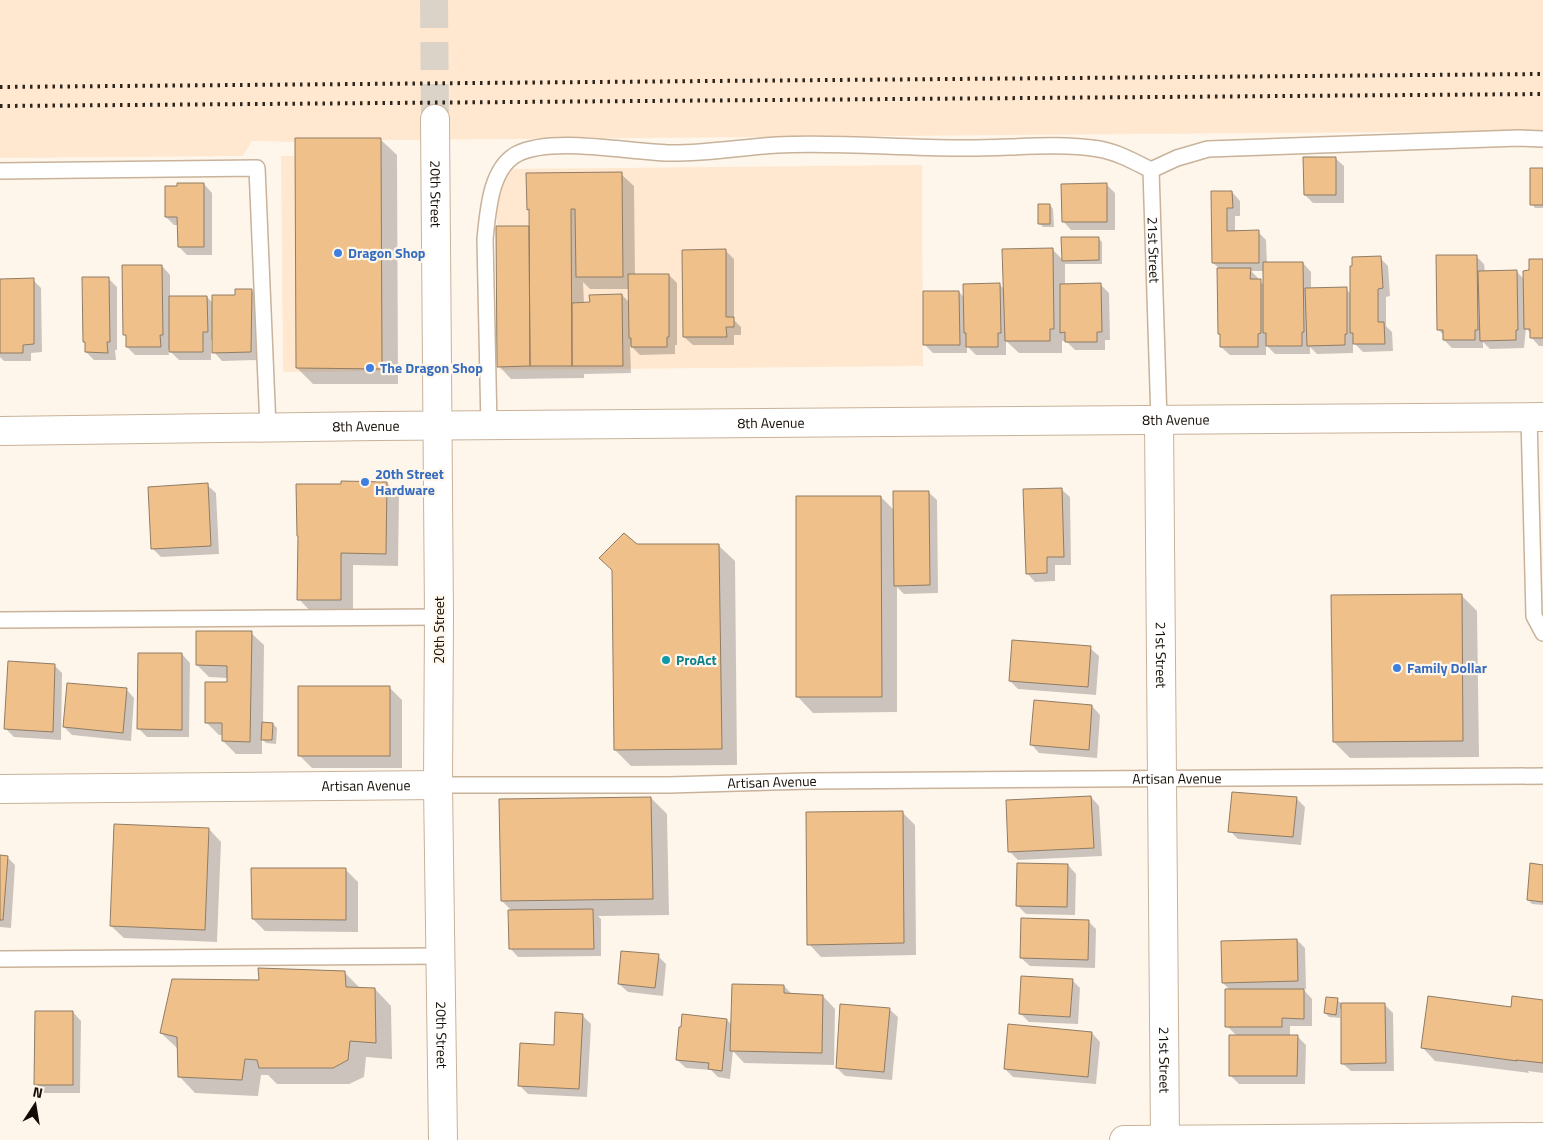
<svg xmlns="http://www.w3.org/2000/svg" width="1543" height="1140" viewBox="0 0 1543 1140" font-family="'Titillium Web',sans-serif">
<rect width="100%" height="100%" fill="#fff6eb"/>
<path fill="#ffe8cf" d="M0,0H1543V131L381,140L383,371L283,372L281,156H294L295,142L252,141L243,156L0,158Z
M922,165L923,366L499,370L496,169Z"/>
<path fill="#0003" fill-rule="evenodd" d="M380,139L397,155L398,384H313L297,368Z
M1335,158L1344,166V203H1313L1305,195Z
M1543,169V208H1535L1532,204Z
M621,174L634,186L635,275H669L677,283V345H675V354L640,355L630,345L631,373L584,374V378L511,379L499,366L497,227H530V211L528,209ZM583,282L590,289H629L630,303L622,295L591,303L584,304Z
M204,184L212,193V255H187L179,247V225H174L166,217Z
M1106,184L1115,193V230H1071L1063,221Z
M1232,192L1240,201V216H1235V232H1258L1266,240L1267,264L1303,263L1311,272V289H1346L1351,294L1380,258L1388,266L1390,296L1386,297V326L1392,332L1393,351L1363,352L1353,342V353L1317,354L1310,347V354H1275L1266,345V355H1230L1221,347V335L1219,333V268L1213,263V193ZM1251,271H1264V285L1258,280V278Z
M1050,205L1053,209L1054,227H1043L1039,223Z
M1098,238L1102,242V264H1065V285H1101L1109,293L1110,340H1105V350H1075L1066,341H1062V353H1019L1006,341V355H976L967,346V353H933L925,345L959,292L965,298L1000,285L1004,289L1053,250L1063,260Z
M725,250L734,259V320L741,327V335H734V345H693L684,337Z
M1476,256L1484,264L1485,272H1517L1525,280L1530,271L1543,261V346H1539L1531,337V334L1526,328L1524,348L1490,349L1483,342V348H1452L1444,340V336L1438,329Z
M162,266L170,275V298L207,297L214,304L251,290L259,298V360L222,361L214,352V340H211V360H179L168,349L169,355H135L127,347V337L124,334Z
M108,278L117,287V350H115L116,360H94L86,352V343L84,341Z
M0,280H33L41,288L42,352L31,353V361H4L0,357Z
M387,483L399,496L398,566L353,565V612H311L299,599Z
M207,485L216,493L219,554L161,557L152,548Z
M1061,489L1070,497L1071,565H1055V581L1035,582L1027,573Z
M928,492L937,500L938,593L904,594L897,587V712L813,713L797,696L881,497L894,510Z
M718,545L735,561L737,765L631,766L615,750L636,546Z
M1461,595L1477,611L1479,757L1350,758L1334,742Z
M251,633L264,645L263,723L273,724L277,728L276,744L266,743L262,739V754H236L223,741V735H219L206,722L228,683V678L209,677L197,665Z
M1090,648L1099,656L1096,695L1018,689L1010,681Z
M182,654L190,663L189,737H147L139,729Z
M54,665L62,673L61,740L14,737L6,729Z
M389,687L402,700V768H312L299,755Z
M126,689L134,698L131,741L72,735L64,727Z
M1092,706L1100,715L1097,758L1039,753L1031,744Z
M1091,797L1099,806L1102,856L1018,860L1010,852Z
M651,798L667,814L669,915L598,916L601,919V956L518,957L510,948L512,911L502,901Z
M1296,798L1305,807L1301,845L1238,839L1230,831Z
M902,812L915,825L916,955L821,957L809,944Z
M209,829L221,842L217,942L124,938L111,926Z
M0,856L7,857L15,865L11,928L0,927Z
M1068,865L1076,874L1075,915L1026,914L1017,905Z
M1543,866V905L1532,904L1528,900Z
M345,869L358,882V932L265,931L253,919Z
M1088,921L1096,929L1095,968L1030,966L1021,958Z
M1297,940L1305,948L1306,989H1303L1312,999V1026H1290V1036H1297L1306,1045L1305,1084H1239L1230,1075L1237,1036L1227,1026L1230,990L1223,983Z
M658,956L666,964L663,996L628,992L619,984Z
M344,972L361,989H375L391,1006L392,1059L366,1057L364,1077L349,1084H277L268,1075H261L258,1096L195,1093L179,1076L178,1049L161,1033L261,981Z
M1072,980L1080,988L1078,1024L1029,1022L1020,1013Z
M784,986L793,995L823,996L835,1009L834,1065L744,1063L733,1051L730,1079L718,1077L711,1070L686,1068L677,1060L727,1020L732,1025Z
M1337,1000L1342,1004L1385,1005L1393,1013L1394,1071H1351L1342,1063V1009H1340V1018L1329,1017L1325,1013Z
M1543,1001V1073L1528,1071L1529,1073L1435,1061L1423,1048L1512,1008Z
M889,1009L898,1017L892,1080L845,1076L837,1068Z
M73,1012L81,1021L80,1093H44L36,1084Z
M582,1015L591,1024L587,1097L528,1094L519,1085Z
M1092,1033L1100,1042L1096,1084L1013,1077L1005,1069Z"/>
<path fill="#efc089" stroke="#907c65" d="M295,138H381L382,369L296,368Z
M1303,157H1336V195H1304Z
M1530,168H1543V205H1530Z
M622,172L623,277H576L575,209H571L572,366H530L529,209L527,210L526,173Z
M177,183H204V247H178L177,217H165V186H177Z
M1107,183V222H1062L1061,184Z
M1211,191H1232L1233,208H1227V231L1259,230V263H1212Z
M1038,204H1050V224H1038Z
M496,226H529L530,366L497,367Z
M1061,237H1099V260L1062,261Z
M1053,248L1054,329H1050V341H1005L1002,249Z
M726,249V317H734V327H726L727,337H683L682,250Z
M1436,255H1477L1478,330H1475V340H1443V330H1437Z
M1381,256L1383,288L1378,289V322H1384L1385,344H1353V333H1350V266H1352V257Z
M1529,259H1543V338H1530V329H1524L1523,271L1529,270Z
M1263,262H1303L1304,332H1302V346H1266V333H1263Z
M122,265H162L163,335H160L161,347H126V335H123Z
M1217,268H1251L1250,279H1261V333L1258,334V347H1220V334H1218Z
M1517,270L1518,330H1516V340L1480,341L1478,271Z
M628,274H669V337H667V347H631V338H629Z
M82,277H109L110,342H107L108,353L85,352V342H83Z
M34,278V344L23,345V353H0V279Z
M1000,283L1001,333H998V347H966V333H964L963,284Z
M1101,283L1102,332H1097V342H1065V332L1060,333V284Z
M1347,287V334H1345V345L1307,346L1305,288Z
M235,289H252L251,352L212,353V295H235Z
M923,291H959L960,345H923Z
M622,294L623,366H572V303L590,302L589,295Z
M169,296H207L208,332H203V352H169Z
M341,481L387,482L386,554L341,553V600H297L298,536H297L296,484H341Z
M208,483L211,546L151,549L148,487Z
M1062,488L1064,557H1047V573L1026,574L1023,489Z
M893,491H929L930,585L894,586Z
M796,496H881L882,697H796Z
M624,533L637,544H719L722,749L614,750L612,570L599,558Z
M1462,594L1463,741L1333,742L1331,595Z
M196,631H252L250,742L222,741V723H205V682H227V666L196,665Z
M1012,640L1091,646L1088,687L1009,681Z
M138,653H182V730L137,729Z
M8,661L55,664L53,732L4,729Z
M67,683L127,688L123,733L63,727Z
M298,686H390V756H298Z
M1034,700L1092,705L1089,750L1030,745Z
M262,722L273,723L272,740H261Z
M1232,792L1297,797L1293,837L1228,832Z
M1091,796L1094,848L1008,852L1006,800Z
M651,797L653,899L501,901L499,799Z
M903,811L904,943L807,945L806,812Z
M114,824L209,828L205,930L110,926Z
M0,855L8,856L3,920H0Z
M1017,863L1068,864L1067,907L1016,906Z
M1530,863L1543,865V902L1527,900Z
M251,868H346V920L252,919Z
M593,909L594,949H509L508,910Z
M1021,918L1089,920L1088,960L1020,958Z
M1297,939L1298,981L1222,983L1221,941Z
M621,951L659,954L655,988L618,984Z
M258,968L345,971L346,987L375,988L376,1043L350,1041L348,1060L333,1068H259L257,1060L245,1059L242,1080L178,1077L177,1037L160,1033L172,979L259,980Z
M1021,976L1073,979L1070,1017L1019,1014Z
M732,984L784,985V993L823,995L822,1053L730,1051Z
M1225,989H1304V1019L1282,1018V1027H1225Z
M1428,996L1511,1007L1512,996L1543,1000V1063L1516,1060L1517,1061L1421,1048Z
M1326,997L1338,998L1336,1015L1324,1013Z
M1341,1003H1385L1386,1063L1341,1064Z
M840,1004L890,1008L884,1072L836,1068Z
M35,1011H73V1085H34Z
M555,1012L583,1014L579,1089L518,1086L520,1043L554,1045Z
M682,1014L727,1019L722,1071L708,1069L709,1063L676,1060L679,1027H681Z
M1008,1024L1092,1032L1088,1077L1004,1069Z
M1229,1035H1298L1297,1076H1229Z"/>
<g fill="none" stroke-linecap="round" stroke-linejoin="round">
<path stroke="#dcd3c8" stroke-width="28" stroke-dasharray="28 14" stroke-linecap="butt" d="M434,0L435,119"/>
<g stroke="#c8b29a" stroke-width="18">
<g id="service">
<path id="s1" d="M1151,170L1159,420"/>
<path d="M0,171L257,168L268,428"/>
<path d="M1529,417L1534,616L1543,633"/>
<path d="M489,426L485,239C488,212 490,168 517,154C552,136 628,152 668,153C704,154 741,147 777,145C837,142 898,148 959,148C1005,149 1053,142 1099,149C1117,152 1135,162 1151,170L1177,158L1208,149L1519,138L1543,139"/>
<path d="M0,620L439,617"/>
<path id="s2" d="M438,785H669L810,781L1543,776"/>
<path d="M0,959L441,956"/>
</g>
</g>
<g stroke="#c8b29a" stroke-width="30">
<g id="minor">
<path id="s3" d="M1159,420L1165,1140"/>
<path id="s4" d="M0,789L438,785"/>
<path d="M1124,1140L1543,1137"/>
</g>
</g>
<g stroke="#c8b29a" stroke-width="30">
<g id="secondary">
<path id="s5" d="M435,119L439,617L438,785L443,1140"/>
<path id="s6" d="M0,431L377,426L1543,417"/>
</g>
</g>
<use href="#service" stroke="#fff" stroke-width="15"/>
<use href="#minor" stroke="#fff" stroke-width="28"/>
<use href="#secondary" stroke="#fff" stroke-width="28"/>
<path stroke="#2c251d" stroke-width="4" stroke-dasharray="2.5 5" stroke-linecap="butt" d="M0,87L1543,74
M0,106L1543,94"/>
</g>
<g fill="#3f7fe0" stroke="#fff6eb" stroke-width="2">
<circle cx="338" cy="253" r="5"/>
<circle cx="370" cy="368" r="5"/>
<circle cx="365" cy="482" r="5"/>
<circle cx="1397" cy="668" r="5"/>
</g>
<circle fill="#0f9aa8" stroke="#fff6eb" stroke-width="2" cx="666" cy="660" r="5"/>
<g text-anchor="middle" stroke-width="4.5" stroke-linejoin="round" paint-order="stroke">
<g font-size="14" fill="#130c04" stroke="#fff6eb">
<text dy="5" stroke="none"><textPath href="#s5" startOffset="75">20th Street</textPath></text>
<text dy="5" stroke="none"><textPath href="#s1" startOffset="80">21st Street</textPath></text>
<text dy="5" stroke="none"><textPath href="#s6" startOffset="1176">8th Avenue</textPath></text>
<text dy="5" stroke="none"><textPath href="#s6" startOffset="771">8th Avenue</textPath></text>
<text dy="5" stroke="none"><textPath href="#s6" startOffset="366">8th Avenue</textPath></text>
<text transform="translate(439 630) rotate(-90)" y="5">20th Street</text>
<text dy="5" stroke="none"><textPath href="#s3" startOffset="235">21st Street</textPath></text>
<text dy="5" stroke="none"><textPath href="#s2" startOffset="739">Artisan Avenue</textPath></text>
<text dy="5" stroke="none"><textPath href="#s2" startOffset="334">Artisan Avenue</textPath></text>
<text dy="5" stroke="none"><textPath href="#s4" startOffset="366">Artisan Avenue</textPath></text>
<text dy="5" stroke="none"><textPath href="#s5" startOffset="916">20th Street</textPath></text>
<text dy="5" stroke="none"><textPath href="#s3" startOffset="640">21st Street</textPath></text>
</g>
<g font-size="14" font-weight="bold" fill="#366cbe" stroke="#fff6eb" text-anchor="start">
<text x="348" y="258">Dragon Shop</text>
<text x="380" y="373">The Dragon Shop</text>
<text x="375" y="479">20th Street<tspan x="375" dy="16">Hardware</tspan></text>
<text x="1407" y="673">Family Dollar</text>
</g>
<g font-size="14" font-weight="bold" fill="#0d838f" stroke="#fff6eb" text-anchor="start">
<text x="676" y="665">ProAct</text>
</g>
</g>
<g transform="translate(35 1105) rotate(12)" stroke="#fff6eb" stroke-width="4" paint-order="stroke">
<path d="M0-4L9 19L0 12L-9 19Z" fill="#130c04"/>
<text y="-8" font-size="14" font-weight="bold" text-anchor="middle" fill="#130c04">N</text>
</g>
</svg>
